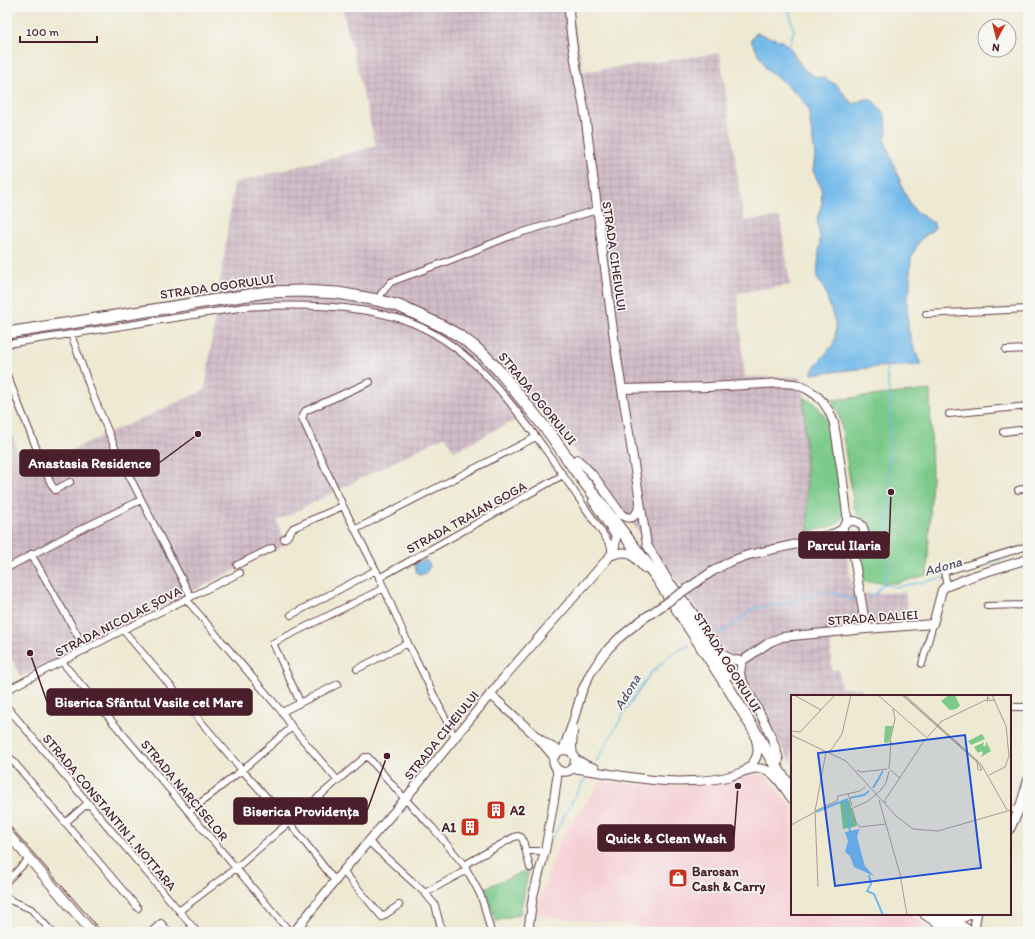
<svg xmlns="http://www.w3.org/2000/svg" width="1035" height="939" viewBox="0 0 1035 939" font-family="Itim,sans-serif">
<defs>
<pattern id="industrial-grid" width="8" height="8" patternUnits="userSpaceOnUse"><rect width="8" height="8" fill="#d1bdc8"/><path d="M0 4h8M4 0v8" fill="none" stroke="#b5a2ac"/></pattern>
</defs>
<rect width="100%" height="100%" fill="#f6f6f2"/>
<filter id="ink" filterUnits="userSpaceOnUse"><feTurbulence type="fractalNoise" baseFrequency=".025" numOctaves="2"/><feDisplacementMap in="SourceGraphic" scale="8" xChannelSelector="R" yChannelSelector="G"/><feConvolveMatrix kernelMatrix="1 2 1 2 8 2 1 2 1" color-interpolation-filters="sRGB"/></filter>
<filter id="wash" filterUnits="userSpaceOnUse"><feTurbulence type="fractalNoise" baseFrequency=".012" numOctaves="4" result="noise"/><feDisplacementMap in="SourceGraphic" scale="16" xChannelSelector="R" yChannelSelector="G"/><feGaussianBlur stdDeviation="0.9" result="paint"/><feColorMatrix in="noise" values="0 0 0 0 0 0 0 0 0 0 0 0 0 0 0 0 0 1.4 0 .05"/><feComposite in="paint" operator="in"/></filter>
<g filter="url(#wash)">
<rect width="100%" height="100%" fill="#eee9d2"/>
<path fill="#f6cfd5" d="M755,775H765L792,807V914H910L935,931L934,932H694L535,915L550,869L563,834L602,780L631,784L669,787Z"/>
<path fill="url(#industrial-grid)" d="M342,7H572V15L584,72L720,53L744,221L780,217L790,285L737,293L745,377H801L804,397L808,532L845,545L853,594L905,592L909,630L830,634L832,670L839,669L841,688H861V696H792V764L773,731L748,684L673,575L539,406L523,416L454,451L445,436L277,521L285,545L20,677L7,649V423L26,470L205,390L234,183L376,146Z"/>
<path fill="#7bca8a" stroke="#62745a" d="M930,390L932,477L927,575L897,583L864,582L861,553L862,547L868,536V529L865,521L858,515L854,507L841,424L838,412L832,400Z
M804,397L816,404L828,421L844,513C840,529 821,528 808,532Z
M529,869L520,914L496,921L485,888Z"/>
<path fill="#72bae9" stroke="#5e6c8a" d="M756,33L782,41L790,48L804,70L816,77L824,78L838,86L847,98L853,104C857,103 861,100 865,99C870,98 873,101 876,104C886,114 887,121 887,134L884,139L905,194L913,208L916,212L934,223L935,228L919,241L911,259L910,274V289L907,298L908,327L911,340L921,365L877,367L812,374L813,369L832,346L835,339L836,326L825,291L817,278L820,239L817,218L822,203L821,187L813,171L815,155L808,108L799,96L783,82L767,70L751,40Z
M424,559L429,563L430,566C428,571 425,575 419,575L417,573L415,566L416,563L421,562Z"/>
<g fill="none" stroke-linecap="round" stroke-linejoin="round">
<path stroke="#72bae9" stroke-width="1.5" d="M788,48L794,31L788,7
M946,577L1028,550
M883,584L888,570L890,403L886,365
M868,599L877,592L883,584L896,587L943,578
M718,633L728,629L735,624L749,611L755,608L786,604L819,593L827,592H833L839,594L846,598L855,600
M596,762L627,708L650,674L672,654L690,645
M551,840L573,800L586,777"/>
</g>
</g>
<g filter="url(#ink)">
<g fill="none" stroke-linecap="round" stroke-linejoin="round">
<g stroke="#633d44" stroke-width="8">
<path id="street" d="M381,294L391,282L448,261L513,235L597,210
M926,314L1028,309
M71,334L90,388L116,450L191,597
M7,344L245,307C296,304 352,304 401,319C465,340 507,396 545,449C567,481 589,513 611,546V552
M1006,350L1028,349
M7,375L50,482L55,490L70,482
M370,382L305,411L302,418L343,506L376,570L408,643L455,738
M949,414L1028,406
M1003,432L1028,429
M1018,490L1028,487
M356,529L536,437
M284,539L287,537L293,528L343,506
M31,554L86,650
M237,565L272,548
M7,568L71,534L141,500
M379,578L563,475
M947,585L944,572L1028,546
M186,599L282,712L292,727L338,781
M987,606L1028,605
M291,615L376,570
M123,630L242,770L289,822L335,881
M62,662L290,932
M922,664L933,624
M357,669L408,643
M7,690L123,630L240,573
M300,702L273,643L384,588
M7,707L197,932
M1010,707H1028
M282,712L338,684
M7,754L138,908
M1010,809L1019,810
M189,812L242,770L292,727
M65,823L88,803
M369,842L425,893L435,905L442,932
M526,851H545
M464,865L514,837L518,836L521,837L523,840L530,868
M343,871L382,917L399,905
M7,881L29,859
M425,893L467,870
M7,897L12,901L31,909L52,932
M179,911L236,868L365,757H368L405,799L433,828L464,865L473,881L480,894L484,906L491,932
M151,932L161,923L169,932"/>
</g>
<g stroke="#633d44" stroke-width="10">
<path id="secondary" d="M569,7C570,43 579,79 585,114L615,346L647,545L674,590
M622,389L708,387L782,383L795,384L807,389L816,395L823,402L829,411L834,423L842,474L847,514V523
M577,459C596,475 607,496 622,515C633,522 638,514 640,503
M842 532a11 11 0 1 1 22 0a11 11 0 1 1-22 0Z
M850,542L853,551L866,629
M610,556C630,548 631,554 644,568
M713,571L729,562L748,555L797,544L835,533L843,529
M714,641L724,655L727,657L734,660L742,661L770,642L782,637L866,629L933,624L942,590L945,587L976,575L1028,559
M742,661L740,673L741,678C755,705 772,731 779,760
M490,694L537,737L554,757
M573,731L572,747L573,755
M537,737C543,741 551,748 559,750C563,751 566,749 571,752C573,754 575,757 575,760C575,763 574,766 572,769C560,779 544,760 560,751
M563,750L573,722L582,691L590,674L598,662L608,649L619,638L640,621
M575,759L586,765L595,768
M571,769H580C590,771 600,772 610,774C637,778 664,783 692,781C704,781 719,779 731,776C741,773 753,766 763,769C775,771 785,790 792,799
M746,770C758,760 760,751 755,737
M1010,829L1019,810L1028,780
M950,916C958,921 963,918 971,914
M294,932L343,871L405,799L506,675L610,556L615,547L616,536L593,501
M528,932L533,896L545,851L554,800L557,778V769
M977,932L975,924L977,914"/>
</g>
<g stroke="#633d44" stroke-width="11">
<path id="primary" d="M7,833L92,932"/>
</g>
<g stroke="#633d44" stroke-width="13">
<path id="highway" d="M7,333L267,292L302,291L338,293L377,300L399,306L440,325L458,335L472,345L485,356L500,372L551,435L576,471L656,576L731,692L780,773L792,790
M671,586L692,614L728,674
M926,914L955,932
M941,914L969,932"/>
</g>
<use href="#street" stroke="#fff" stroke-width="6"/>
<use href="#secondary" stroke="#fff" stroke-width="8"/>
<use href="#primary" stroke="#fff" stroke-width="9"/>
<use href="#highway" stroke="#fff" stroke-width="11"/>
<path stroke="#4a1f2b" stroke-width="1" d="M7,823L102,932"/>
<g stroke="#633d44" stroke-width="10" stroke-linecap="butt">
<path id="secondary-bridge" d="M640,621L713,571"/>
</g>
<use href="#secondary-bridge" stroke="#fff" stroke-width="8"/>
</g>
</g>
<defs>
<g id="building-square" transform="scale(1)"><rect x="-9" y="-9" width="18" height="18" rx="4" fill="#c8321e" stroke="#f6f6f2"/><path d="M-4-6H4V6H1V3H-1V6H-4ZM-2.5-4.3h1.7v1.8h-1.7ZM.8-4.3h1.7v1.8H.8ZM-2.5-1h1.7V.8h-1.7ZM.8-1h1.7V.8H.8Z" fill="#fff"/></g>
<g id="shop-square" transform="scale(1)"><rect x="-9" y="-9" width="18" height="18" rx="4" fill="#c8321e" stroke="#f6f6f2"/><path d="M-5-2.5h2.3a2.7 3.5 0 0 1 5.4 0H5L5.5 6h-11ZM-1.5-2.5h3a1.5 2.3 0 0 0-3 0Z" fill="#fff"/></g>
</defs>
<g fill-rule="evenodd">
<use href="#building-square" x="496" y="810"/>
<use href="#building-square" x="470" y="827"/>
<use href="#shop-square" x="678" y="878"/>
</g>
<g text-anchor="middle" stroke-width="3.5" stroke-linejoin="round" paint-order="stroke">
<g font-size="13" fill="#4a1f2b" stroke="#f6f6f2">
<text transform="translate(615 256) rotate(82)" y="5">STRADA CIHEIULUI</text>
<text transform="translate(217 286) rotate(-8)" y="5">STRADA OGORULUI</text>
<text transform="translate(538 398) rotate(51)" y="5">STRADA OGORULUI</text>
<text transform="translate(466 517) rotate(-29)" y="5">STRADA TRAIAN GOGA</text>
<text transform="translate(873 617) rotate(-4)" y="5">STRADA DALIEI</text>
<text transform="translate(118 621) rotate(-27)" y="5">STRADA NICOLAE ȘOVA</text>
<text transform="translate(728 662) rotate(58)" y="5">STRADA OGORULUI</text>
<text transform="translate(441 735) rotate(-51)" y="5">STRADA CIHEIULUI</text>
<text transform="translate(185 790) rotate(50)" y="5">STRADA NARCISELOR</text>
<text transform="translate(110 812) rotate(50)" y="5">STRADA CONSTANTIN I. NOTTARA</text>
</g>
<g font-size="13" font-weight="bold" fill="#4a1f2b" stroke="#f6f6f2" text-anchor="start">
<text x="510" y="815">A2</text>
<text x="456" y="832" text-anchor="end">A1</text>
<text x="692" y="876">Barosan<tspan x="692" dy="15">Cash &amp; Carry</tspan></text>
</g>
<g font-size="14" font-style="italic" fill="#58556e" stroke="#f6f6f2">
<text transform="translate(943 566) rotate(-16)" y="5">Adona</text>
<text transform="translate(627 692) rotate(-59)" y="5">Adona</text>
</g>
</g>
<g transform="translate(791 695)">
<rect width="220" height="220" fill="#eee9d2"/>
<path d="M158,0H164L169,11L165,14L159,15L150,6ZM94,31H102L98,47L93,48ZM191,39L194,44L180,50L177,46ZM195,46L200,56L190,62L192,58L190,56L187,58L183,52L193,47L192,51H195ZM58,105L66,131L52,134L49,107Z" fill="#7bca8a"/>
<path d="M69,134L66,141L71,161L74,171L83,181L63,172L59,161L54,157L57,146L54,137Z" fill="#72bae9"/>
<path fill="none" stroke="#72bae9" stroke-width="2" d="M82,93L92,76M59,103L73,100L78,96M55,105L59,137M25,117L57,104M78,180L80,189L76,196L83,199L92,220"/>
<path fill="none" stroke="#ac988f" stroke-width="1" d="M3,0L30,15M87,0L135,42M111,0L186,67L187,75H191L186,66L112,0M114,0L190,69L216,115M197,0L196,6L204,5M149,27L199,3M0,36L9,37L44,0M0,40L55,66L105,121L122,134L147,136L220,115M99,46L104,24L102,14M37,56L40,55L51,39L60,0M98,74L100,46L99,48M66,75L70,77L96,74M99,75L109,83M198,80L214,72L218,61L215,31L201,0M57,99L61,111M88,105L109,179L116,220M94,108V105L133,46L150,27M61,113L65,127L69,132L95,129M62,113L77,106L89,96L95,88L98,76M24,116L46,106L47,101L69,96L74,92M0,130L24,117M27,192L24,116L35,57"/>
<path fill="#1d4ed8" fill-opacity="0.15" stroke="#1d4ed8" stroke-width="2" d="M174,40L190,173L44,191L27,58Z"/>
<rect width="220" height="220" fill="none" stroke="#4a1f2b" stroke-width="2"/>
</g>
<path fill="none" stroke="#4a1f2b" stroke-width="1.5" d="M198 434L159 463M891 492L889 545M30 653L47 702M387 756L367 811M738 786L734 838"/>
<g fill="#4a1f2b" stroke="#f6f6f2" stroke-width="1.5">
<circle cx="198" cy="434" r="4"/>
<circle cx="891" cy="492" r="4"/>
<circle cx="30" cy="653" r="4"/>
<circle cx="387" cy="756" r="4"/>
<circle cx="738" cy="786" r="4"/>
</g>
<g fill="#4a1f2b" stroke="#4a1f2b" stroke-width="1.5">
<rect x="20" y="450" width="139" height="26" rx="4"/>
<rect x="799" y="532" width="90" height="26" rx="4"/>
<rect x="47" y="689" width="205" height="26" rx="4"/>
<rect x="234" y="798" width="133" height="26" rx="4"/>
<rect x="598" y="825" width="136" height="26" rx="4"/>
</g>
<g font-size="14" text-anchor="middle" font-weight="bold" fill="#fff">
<text x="90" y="468">Anastasia Residence</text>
<text x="844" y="550">Parcul Ilaria</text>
<text x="149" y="707">Biserica Sfântul Vasile cel Mare</text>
<text x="301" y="816">Biserica Providența</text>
<text x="666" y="843">Quick &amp; Clean Wash</text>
</g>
<rect width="1035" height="939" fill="none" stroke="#f6f6f2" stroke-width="24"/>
<g transform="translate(997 38) rotate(187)"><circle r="19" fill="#f6f6f2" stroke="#b1a0a2"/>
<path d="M0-3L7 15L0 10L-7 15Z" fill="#c8321e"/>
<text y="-6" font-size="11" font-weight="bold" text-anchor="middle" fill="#4a1f2b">N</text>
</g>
<path d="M20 36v6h77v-6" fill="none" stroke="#4a1f2b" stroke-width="2"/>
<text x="26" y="36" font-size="12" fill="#4a1f2b" stroke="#f6f6f2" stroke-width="3" paint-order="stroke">100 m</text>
</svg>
